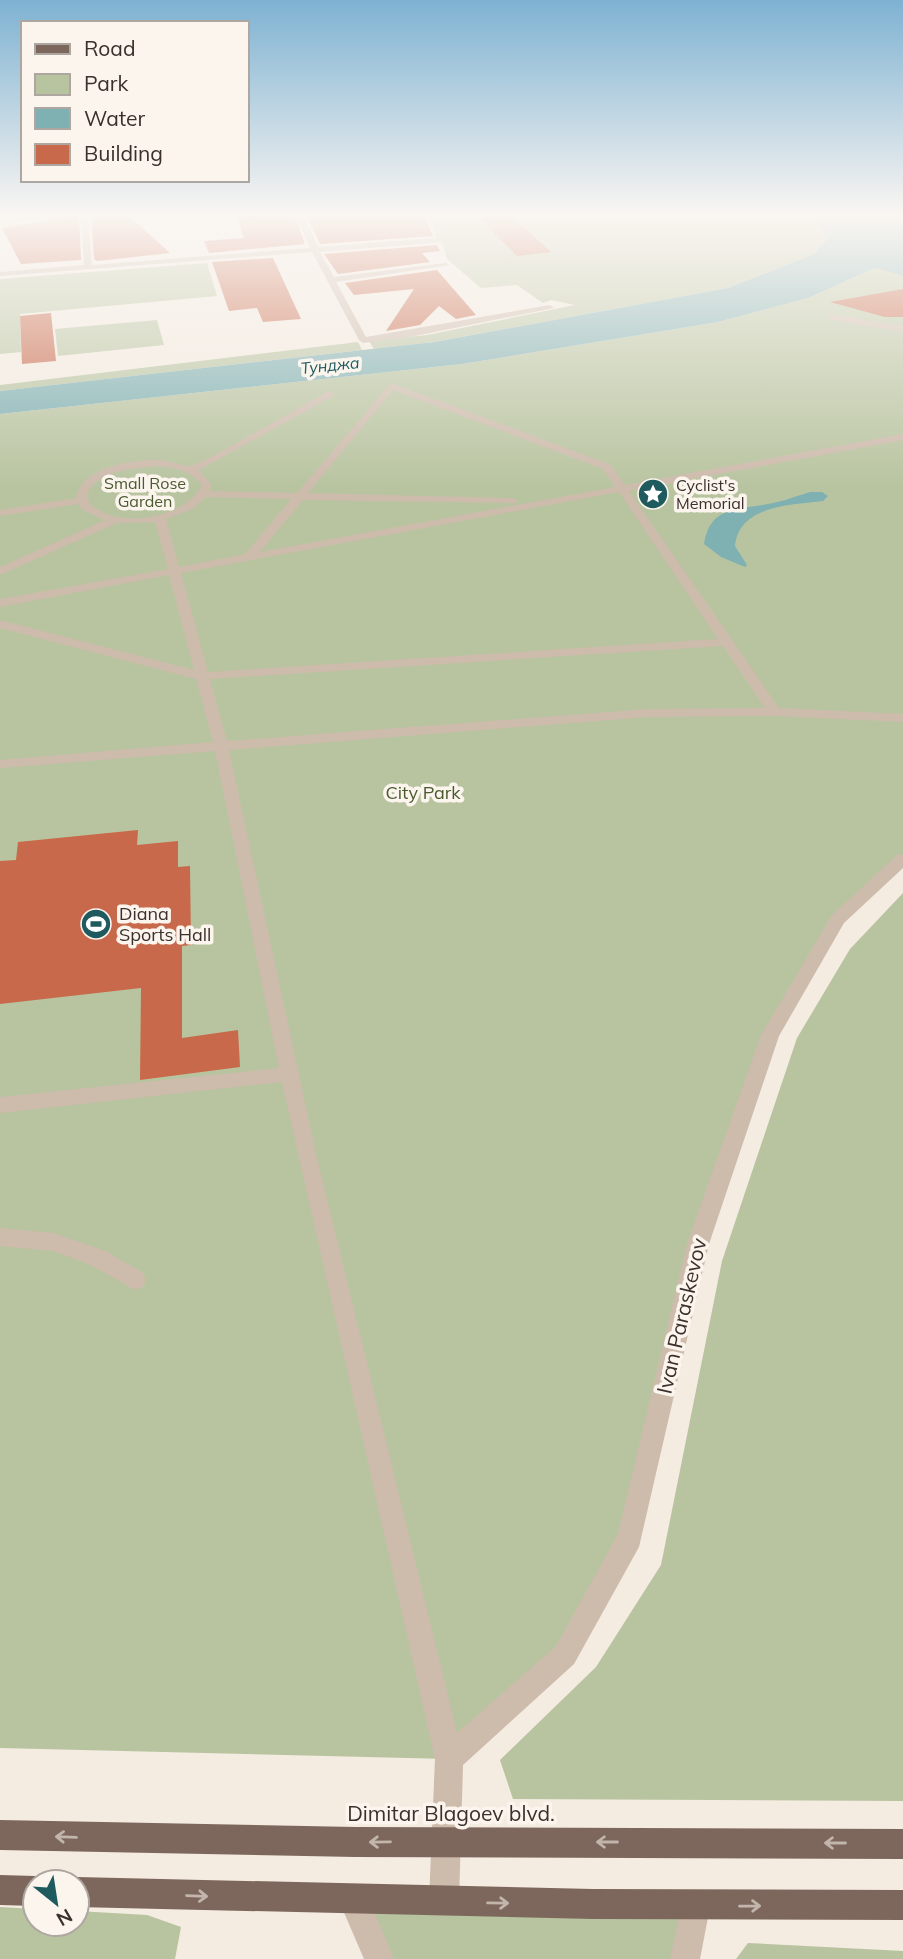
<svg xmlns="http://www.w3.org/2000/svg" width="903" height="1959" viewBox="0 0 903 1959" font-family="Mulish,sans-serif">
<rect width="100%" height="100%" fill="#f4ebe1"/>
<path fill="#b8c4a0" d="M433,214H812L829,239L814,254L728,288L434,342L374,349L369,341L427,335L575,305L551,300L543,303L517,285L481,288L447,259Z
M207,263L217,296L20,314L21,352L0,354V279Z
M875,268L903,276V859L838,919L770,1035L698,1244L630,1538L565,1655L449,1759L0,1748V414L462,364L718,322L808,298Z
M157,320L164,345L58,356L55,329Z
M358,342L362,350L0,391V385Z
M903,893V1801L513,1799L500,1760L596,1667L661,1565L722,1261L797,1038L850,949Z
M354,1901L695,1907L685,1959H379Z
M0,1907L35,1909V1924H77V1911L147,1915L181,1927L175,1959H0Z
M748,1943L903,1951V1959H736Z"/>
<path fill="#7fb0b2" d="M812,214H903V276L875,268L808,298L718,322L462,364L0,414V391L434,342L728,288L814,254L828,239Z
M810,492H822L828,496L823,501C791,505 739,505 735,546L747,565L745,567L721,557L704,544C710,508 733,510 762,505C778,503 794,497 810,492Z"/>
<path fill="#c8694b" d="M68,214H79L81,260L21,264L2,228L65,217Z
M91,214H127L170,253L97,261L94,259Z
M236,214L294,215L305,244L209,253L204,241L244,238Z
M306,214H424L433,236L320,244Z
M475,214H510L551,252L517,256Z
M437,245L440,251L422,253L430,262L338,274L324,254Z
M273,258L301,319L263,322L257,308L229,311L212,262Z
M437,270L476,315L456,319L439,306L420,325L386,331L414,289L354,295L345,283Z
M903,289V317H885L830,302Z
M51,313L56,361L22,364L20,316Z
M138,830L137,845L178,841V867L190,866L191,945L182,946V1038L238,1030L240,1067L140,1080L141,988L0,1004V861L16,860L18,842Z"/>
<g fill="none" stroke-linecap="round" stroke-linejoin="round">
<path fill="#cdbbac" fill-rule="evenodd" d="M50,214H65L0,225V221Z
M81,214H88L92,265L310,248L296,214H303L318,247L436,238L429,214H436L443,242L320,252L334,277L446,263L450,265L336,282L366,337L550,305L554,308L410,337L363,343L359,340L312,252L0,276V272L84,265Z
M830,314L903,326V332L827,319Z
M391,383L611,465L625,485L903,434V440L629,491L779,708L903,714V722L775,716L648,717L229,750L316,1154L457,1733L556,1646L618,1534L687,1244L761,1035L832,915L897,855L903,854V868L844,923L779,1036L709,1244L639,1547L574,1664L463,1765L459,1901L455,1912L444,1916L433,1912L429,1901L435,1759L282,1082L0,1113V1097L279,1068L215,751L0,768V760L213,742L196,679L0,628V620L194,670L169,575L0,607V599L168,569L155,522L117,523L0,575V567L105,520L84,511L78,504L0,516V510L76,498C82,466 132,460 158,460C169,460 179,466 190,466C199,466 309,402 327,392H333V396L199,470L212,485L209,491L297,493ZM393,390L603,469L615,487L260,552L303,500L516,503L518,501L512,498L308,493ZM158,466C176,468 190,470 202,485C184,519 118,530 90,504L87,494C99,469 135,469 158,466ZM619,492L718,639L208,672L181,573ZM206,497L291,499L245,554L179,567L166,519L193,509ZM723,646L765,708L648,709L227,741L210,679Z
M0,1228L53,1233L106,1251L143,1273L146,1280L143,1287L135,1290L91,1265L53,1251L0,1246Z
M354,1886L365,1890L394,1959H364L339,1901L343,1890Z
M695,1892L706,1896L710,1907L700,1959H670L684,1896Z"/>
<path fill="#7d675c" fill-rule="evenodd" d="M0,1820L355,1827L903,1829V1859L355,1857L0,1850Z
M0,1875L35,1876L46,1882H35V1906L0,1905Z
M77,1877L593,1889L903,1890V1920L593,1919L77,1907V1882H66Z"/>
</g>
<defs><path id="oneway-shaft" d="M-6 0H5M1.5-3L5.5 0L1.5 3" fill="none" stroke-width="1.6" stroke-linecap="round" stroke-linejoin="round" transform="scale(1.75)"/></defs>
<g stroke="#c2b5ac">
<use href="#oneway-shaft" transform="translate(66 1837) rotate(-178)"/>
<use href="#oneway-shaft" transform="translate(380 1842) rotate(179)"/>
<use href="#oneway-shaft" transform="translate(607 1842) rotate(-180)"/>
<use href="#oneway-shaft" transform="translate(835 1843) rotate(-180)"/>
<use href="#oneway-shaft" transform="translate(197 1896) rotate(2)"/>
<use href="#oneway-shaft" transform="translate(498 1903) rotate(1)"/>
<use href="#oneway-shaft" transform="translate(750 1906) rotate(-1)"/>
</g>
<linearGradient id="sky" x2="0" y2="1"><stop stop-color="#7eb2d2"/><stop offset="0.44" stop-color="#faf6f2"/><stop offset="1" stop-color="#faf6f2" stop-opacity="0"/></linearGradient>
<rect width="903" height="488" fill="url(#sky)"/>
<defs>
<g id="sight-disc" transform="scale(1.575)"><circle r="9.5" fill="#1f5a5e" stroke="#fbf5ee"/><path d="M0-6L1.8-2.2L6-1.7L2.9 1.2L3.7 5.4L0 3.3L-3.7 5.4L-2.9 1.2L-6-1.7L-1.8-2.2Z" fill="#fff"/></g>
<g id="stadium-disc" transform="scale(1.575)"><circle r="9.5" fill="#1f5a5e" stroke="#fbf5ee"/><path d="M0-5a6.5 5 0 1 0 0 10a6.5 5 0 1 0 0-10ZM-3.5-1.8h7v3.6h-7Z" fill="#fff"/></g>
</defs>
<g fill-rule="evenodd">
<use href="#sight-disc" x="653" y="494"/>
<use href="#stadium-disc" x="96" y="924"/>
</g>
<g text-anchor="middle" stroke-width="7" stroke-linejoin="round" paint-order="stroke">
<g font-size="16" font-style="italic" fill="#1f5a5e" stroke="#fbf5ee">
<text transform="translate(330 365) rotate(-6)" y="6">Тунджа</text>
</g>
<g font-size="16" fill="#4a5a2e" stroke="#fbf5ee">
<text x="145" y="489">Small Rose<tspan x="145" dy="18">Garden</tspan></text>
</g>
<g font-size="16" fill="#3b302b" stroke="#fbf5ee" text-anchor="start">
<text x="676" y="491">Cyclist's<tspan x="676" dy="18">Memorial</tspan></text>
</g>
<g font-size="18" fill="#4a5a2e" stroke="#fbf5ee">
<text x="423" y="799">City Park</text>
</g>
<g font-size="18" fill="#3b302b" stroke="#fbf5ee" text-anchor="start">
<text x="119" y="920">Diana<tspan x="119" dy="21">Sports Hall</tspan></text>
</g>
<g font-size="21" fill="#3b302b" stroke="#fbf5ee">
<text transform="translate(682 1316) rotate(-77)" y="7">Ivan Paraskevov</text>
<text x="451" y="1821">Dimitar Blagoev blvd.</text>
</g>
</g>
<rect x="21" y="21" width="228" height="161" fill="#fbf5ee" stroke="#aea6a0" stroke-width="2"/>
<rect x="35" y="44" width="35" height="10" fill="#7d675c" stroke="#aea6a0" stroke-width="2"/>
<text x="84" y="56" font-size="21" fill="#3b302b">Road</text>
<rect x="35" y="74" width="35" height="21" fill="#b8c4a0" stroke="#aea6a0" stroke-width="2"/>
<text x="84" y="91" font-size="21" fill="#3b302b">Park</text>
<rect x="35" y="108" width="35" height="21" fill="#7fb0b2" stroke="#aea6a0" stroke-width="2"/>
<text x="84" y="126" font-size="21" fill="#3b302b">Water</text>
<rect x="35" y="144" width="35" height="21" fill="#c8694b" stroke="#aea6a0" stroke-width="2"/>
<text x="84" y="161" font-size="21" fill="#3b302b">Building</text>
<g transform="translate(56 1903) rotate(150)"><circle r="33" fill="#fbf5ee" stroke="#aea6a0" stroke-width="2"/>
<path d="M0-5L12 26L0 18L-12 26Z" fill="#1f5a5e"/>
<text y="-10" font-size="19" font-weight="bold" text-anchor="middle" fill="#3b302b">N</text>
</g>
</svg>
